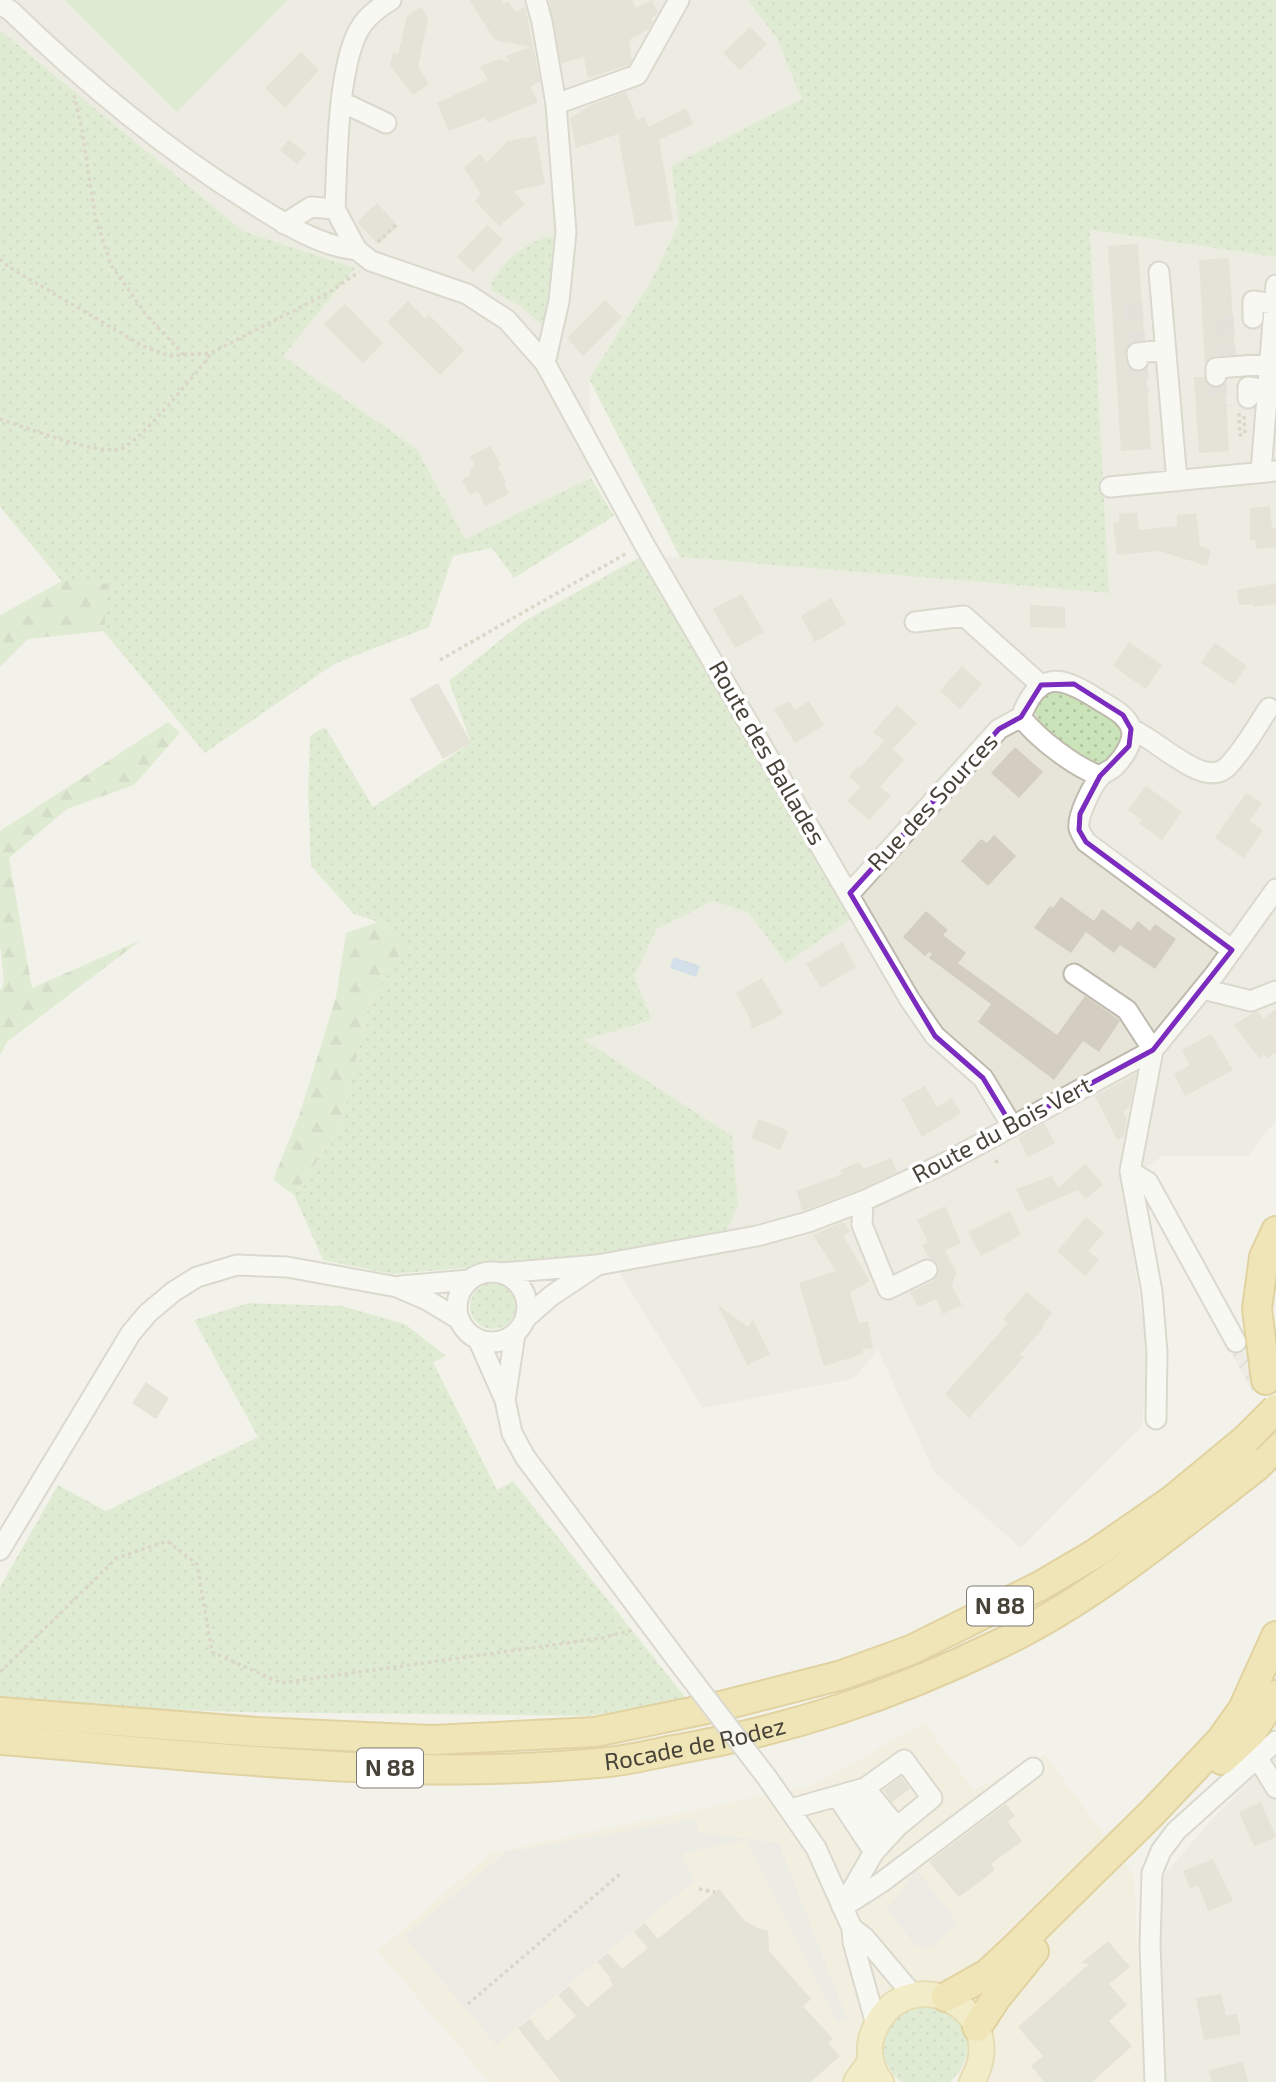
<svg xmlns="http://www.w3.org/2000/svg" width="1276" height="2082" viewBox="0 0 1276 2082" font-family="'Exo 2',sans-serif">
<defs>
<pattern id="industrial-furrows" width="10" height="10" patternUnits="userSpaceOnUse" patternTransform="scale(1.75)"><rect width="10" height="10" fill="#e6e4df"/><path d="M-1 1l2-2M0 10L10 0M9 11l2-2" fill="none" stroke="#c7c5c0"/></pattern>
<pattern id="grass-dots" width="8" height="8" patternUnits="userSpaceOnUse" patternTransform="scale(1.75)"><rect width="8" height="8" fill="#cbe3b8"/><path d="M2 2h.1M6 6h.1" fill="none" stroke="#b0c49f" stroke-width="1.8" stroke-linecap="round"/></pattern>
<pattern id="forest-firs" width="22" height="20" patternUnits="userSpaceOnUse" patternTransform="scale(1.75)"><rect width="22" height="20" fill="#cbe3b8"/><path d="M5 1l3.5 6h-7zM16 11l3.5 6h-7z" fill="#b0c49f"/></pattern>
<pattern id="water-ripples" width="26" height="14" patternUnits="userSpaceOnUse" patternTransform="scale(1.75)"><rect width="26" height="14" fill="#aecae9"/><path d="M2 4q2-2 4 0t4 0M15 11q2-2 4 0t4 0" fill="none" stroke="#8fa6be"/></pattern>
</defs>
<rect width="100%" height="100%" fill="#f3f2ea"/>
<path fill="#e7e4d9" d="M0,0H748L777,39L803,99L671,166L679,223L652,279L589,379L591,478L465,539L417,449L283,356L355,268L243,231L0,30Z
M1090,230L1276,257V1120L1248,1156H1163L1123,1182L1148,1356L1142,1426L1021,1548L934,1472L878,1350L853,1379L703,1408L609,1256L583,1040L652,1020L634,976L657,929L714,901L749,913L786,962L852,918L640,557H680L1109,593Z
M1276,1755V2082H1152L1163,1876L1216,1815Z"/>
<path fill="#f2ead8" d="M924,1723L974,1790L1045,1755L1134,1875L1144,2082H964L930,2047L889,2082H489L378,1951L491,1853L814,1785Z"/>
<path fill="url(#industrial-furrows)" d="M1245,1338L1253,1393L1228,1347Z"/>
<path fill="url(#grass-dots)" d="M748,0H1276V257L1090,230L1109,593L680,557L589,379L652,279L679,223L671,166L802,99L777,39Z
M0,30L243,231L355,268L283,356L417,449L465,539L591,478L614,516L514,578L492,548L453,556L429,627L334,664L205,753L0,507Z
M552,236L560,246L552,300L542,325L520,306L493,291L491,285C500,263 528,240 552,236Z
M640,557L852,918L786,963L749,913L713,901L657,929L634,976L652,1020L584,1040L732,1136L738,1205L727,1230L609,1256L392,1274L323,1260L294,1195L341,1126L369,1003L403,948L382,923L354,914L311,866L308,793L310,736L325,727L373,807L471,743L449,681L523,622Z
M1060,686C1074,695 1128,721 1123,739C1120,747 1111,756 1106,763L1089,761L1042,726L1034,711C1040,699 1046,689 1060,686Z
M470 1306a23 23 0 1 1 46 0a23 23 0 1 1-46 0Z
M249,1303L342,1306L405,1324L446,1356L433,1362L497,1490L513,1481L686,1698L590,1716L242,1712L98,1707L0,1698V1587L58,1485L106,1511L258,1437L194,1320Z
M931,2004C939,2008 949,2011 955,2017C976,2037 968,2065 950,2082H901C876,2062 876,2021 908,2008C914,2005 924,2005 931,2004Z"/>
<path fill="url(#forest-firs)" d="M62,581L109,584L104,631L28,639L0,667V615Z
M168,722L180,733L134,785L67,809L9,858L32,988L141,940L7,1042L0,1055V991L4,982L0,944V831Z
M380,921L404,948L369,1003L341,1126L294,1195L273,1180L300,1113L336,997L346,933Z"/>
<path fill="#cbe3b8" d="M65,0H288L177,112Z"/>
<path fill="#e5e4e1" d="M695,1819L698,1832L779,1843L847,2019L836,2021L745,1840L682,1853L694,1881L496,2045L404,1936L506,1852Z
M916,1869L959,1924L931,1947L916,1946L887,1910Z"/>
<path fill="url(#water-ripples)" d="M674,957L700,966L696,977L670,968Z"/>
<path fill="#d4cec1" d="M469,0H501L504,4L508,1L516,12L525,6L540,81L530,87L538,102L488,123L485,117L449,131L437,103L488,80L480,66L500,59L510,63L506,56L531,47L495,40Z
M549,0H632L636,8L652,0L658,12L651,19L653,22L649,29L629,40L632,59L629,65L588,78L584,57L561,63Z
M421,7L428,19L418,66L429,84L413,95L390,65L393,53L398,55L407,16Z
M750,27L767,44L740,70L723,53Z
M301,52L319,70L285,108L265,88Z
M626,92L637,120L645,117L649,127L686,108L693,124L659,140L673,220L635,226L618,134L576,148L570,118L593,104Z
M536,136L545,184L513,191L525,204L499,226L475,201L481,194L464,168L480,154L487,162L508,141Z
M289,140L306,153L297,164L280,150Z
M377,203L398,226L378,244L357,222Z
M487,225L503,240L473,272L457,257Z
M1138,244L1144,340L1129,344L1125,355L1128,367L1133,371L1139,372L1146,369L1151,449L1121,451L1108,246Z
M1229,258L1235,354L1214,356L1205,363L1199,260Z
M605,300L622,317L583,356L567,338Z
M408,301L425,319L429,315L464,350L440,375L387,322Z
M345,304L383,343L363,363L324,324Z
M1194,377H1204L1209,386L1215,388L1225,384L1229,451L1199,453Z
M490,446L501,465L498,467L506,482L504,484L509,494L485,506L478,491L470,495L462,480L471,475L469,470L475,466L470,456Z
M1270,506L1272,529L1276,528V547L1256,549L1255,540H1250V508Z
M1137,512L1139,530L1177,526V515L1196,513L1200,546L1211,550L1207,566L1160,551L1117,555L1113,523L1119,522V514Z
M1276,583V604L1254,607V604L1239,605L1237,590Z
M742,594L764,632L735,648L713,609Z
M831,598L846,624L815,642L801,616Z
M1030,605L1065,607V628L1030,627Z
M1129,642L1162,665L1146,689L1113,666Z
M1215,643L1247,666L1234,685L1201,663Z
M962,666L982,684L960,709L940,691Z
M438,683L471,743L443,759L410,699Z
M789,701L795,710L809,701L824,725L795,743L774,709Z
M897,705L917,723L893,749L904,760L880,787L891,796L869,820L847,801L861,787L849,776L858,766L860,768L884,741L873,732Z
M1015,747L1043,772L1019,798L991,773Z
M1146,786L1182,812L1162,840L1139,823L1142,820L1128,810Z
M1246,793L1262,803L1249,821L1263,830L1244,858L1215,838Z
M994,835L1016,856L988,886L961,861L981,839L987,843Z
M1061,897L1094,921L1102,909L1131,930L1138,921L1150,931L1155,924L1176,939L1155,969L1120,945L1114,953L1086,932L1071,953L1034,928L1050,906L1053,908Z
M926,911L948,930L943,935L966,953L958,963L1057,1035L1085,996L1118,1019L1120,1021L1099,1052L1083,1041L1054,1080L978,1022L991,1004L929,958L932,954L929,952L925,956L903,937Z
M842,942L856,967L821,988L806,964Z
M762,978L783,1014L752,1029L749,1017L736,993Z
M1276,1009V1052L1267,1058L1264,1054L1259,1058L1234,1025L1253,1013L1258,1012L1263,1019Z
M1211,1034L1233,1070L1185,1096L1174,1074L1190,1065L1182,1050Z
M1136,1074L1130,1106L1123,1112L1127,1119L1124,1136L1117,1140L1095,1096Z
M925,1086L937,1107L952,1098L961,1113L922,1137L902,1099Z
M759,1119L788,1131L780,1150L751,1138Z
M1044,1123L1055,1143L1028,1157L1018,1138Z
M891,1158L897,1172L858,1190L802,1211L797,1191L842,1174L840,1170L859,1162L864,1169Z
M1085,1164L1103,1184L1086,1199L1078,1190L1027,1212L1016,1189L1052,1176L1058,1188Z
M945,1206L961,1243L945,1250L956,1272L952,1286L962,1305L943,1314L936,1299L918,1307L910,1292L933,1281L939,1272L938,1264L929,1258L922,1245L928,1242L917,1220Z
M1010,1211L1021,1235L981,1256L968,1232Z
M1086,1217L1104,1233L1088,1251L1099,1260L1085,1276L1057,1251Z
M843,1222L850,1231L843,1236L870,1281L850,1293L859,1323L868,1321L873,1348L863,1349V1354L824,1366L799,1283L836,1271L813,1235Z
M1027,1292L1052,1313L1043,1325L1044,1327L1020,1354L1024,1357L969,1418L945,1394L1008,1323L1003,1319Z
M718,1305L748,1327L753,1320L770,1354L747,1365Z
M146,1382L169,1398L156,1419L132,1403Z
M901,1777L910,1789L892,1802L883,1790Z
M1261,1802L1276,1837L1254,1846L1239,1812Z
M1006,1804L1015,1816L1008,1822L1022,1841L991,1864L995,1870L959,1897L929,1862Z
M1213,1859L1233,1901L1208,1911L1198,1885L1190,1888L1183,1871Z
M719,1889L745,1921L758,1928L768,1931L769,1951L811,1999L803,2006L833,2039L828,2043L840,2056L811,2082H561L518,2028L530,2019L547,2041L576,2016L558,1995L569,1986L587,2007L613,1985L609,1979L611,1978L597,1962L608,1953L622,1969L648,1948L634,1932L645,1923L658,1939Z
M1108,1941L1130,1967L1109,1984L1127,2005L1109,2021L1132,2046L1092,2082H1044L1031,2066L1043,2056L1018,2027L1089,1964L1081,1963Z
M1221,1994L1226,2016L1237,2014L1241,2034L1204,2040L1196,1998Z
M1243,2062L1248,2082H1212L1209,2070Z"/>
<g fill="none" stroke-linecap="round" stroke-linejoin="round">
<path stroke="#d1cfc7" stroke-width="19" stroke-dasharray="19 10" stroke-linecap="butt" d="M1133,303L1136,346
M1224,317L1227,360
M1138,360L1140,392
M1216,376L1219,407"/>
<g stroke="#bebaae" stroke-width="23">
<path id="minor" d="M536,0L542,22L556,104L566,232L559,301L545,363
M0,4L11,11C83,81 161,146 247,200C280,221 318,246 357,250
M342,102L386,123
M556,104L637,75L679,0
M335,209L357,250L371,261L467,294L507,320L545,363L644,544L910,1000L935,1036L983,1078L1012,1126
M335,209C337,165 337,60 362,25C368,16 381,6 391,0
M284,224L311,207L335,209
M1159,272L1177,481
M1253,318V301L1275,304
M1138,360L1137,353L1166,350
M1216,376V368L1270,364
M1248,398V387L1267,390
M1261,472L1276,285
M1110,487L1276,471
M915,622L964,616L1041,685
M1021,717C1038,739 1075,767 1100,776
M1131,729C1156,738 1204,790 1227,767C1244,750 1256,727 1269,708
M850,893L999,729L1021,717C1039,669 1062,676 1099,700C1110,707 1126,714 1131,728C1135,740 1124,757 1115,766C1112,770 1106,771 1102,775C1093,783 1077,816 1079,828C1080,833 1084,838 1086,842L1232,950
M1074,974L1127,1010L1153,1050L1130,1171L1152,1292L1157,1352L1156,1419
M1203,989L1251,1001L1276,991
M1130,1171L1148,1182L1236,1342
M863,1201L862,1225L888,1289L927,1270
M457 1307a35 35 0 1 1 70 0a35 35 0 1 1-70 0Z
M501,1273L597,1265L757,1236L808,1222L863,1201L943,1164L1153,1050L1215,974L1276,889
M401,1286L469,1280
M525,1319L551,1296L596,1266
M478,1339L505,1400L512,1433L525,1457L683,1668
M505,1400L515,1334
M0,1550L131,1333L148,1313L173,1292L197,1277L237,1265L287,1267L397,1287L427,1300L460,1320
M1257,1757L1276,1788
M768,1779L816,1848L852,1928L853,1942L876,2024
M850,1792L885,1840
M837,1796L874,1852
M791,1809L865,1788L897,1827
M846,1905L882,1882L1033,1768
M842,1907L874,1852L897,1827L932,1798L904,1760L865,1788
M852,1928L864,1937L913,1995
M1155,2082L1150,1945L1152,1873L1161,1851L1176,1831L1276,1741"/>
</g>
<g stroke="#d7c475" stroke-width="28">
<path id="major" d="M856,2082L871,2060
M881,2082C871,2070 867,2051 872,2036C899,1954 1015,2005 972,2082"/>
</g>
<g stroke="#cdab4b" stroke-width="32">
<g id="highway">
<path d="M1266,1380L1257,1309L1264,1257L1276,1231"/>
<path d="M0,1712L257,1732L432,1740L595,1732L721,1706L842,1675L911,1650L1040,1586L1096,1553L1171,1501L1246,1439"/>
<path id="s1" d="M0,1740C202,1755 406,1783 608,1762C630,1760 652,1754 674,1750C789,1730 892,1696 997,1645C1092,1600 1173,1531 1256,1467L1276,1447"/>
<path d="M1222,1760L1251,1733L1276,1695"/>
<path d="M946,1997L987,1974L1014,1949L1152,1813L1221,1740L1243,1709L1276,1636"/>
<path d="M977,2027L996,1998L1034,1951"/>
</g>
</g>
<path stroke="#beb7a1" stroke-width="3.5" stroke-dasharray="3.5 3.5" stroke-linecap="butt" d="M74,95L82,130L95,216L111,265L147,316L185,356
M378,242L396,225
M0,259L9,267L143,346L170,356L211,353L328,293L359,272
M1239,413L1240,435L1245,434L1244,416
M0,419C26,427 95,455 120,449C138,444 191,379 206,361L211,353
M440,660L627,553
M995,1162L1001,1160
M0,1672L117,1558L167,1541L197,1564L212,1652L281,1683L602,1638L632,1630
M699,1889L715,1892
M468,2004L620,1874"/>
<use href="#minor" stroke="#fff" stroke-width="19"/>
<use href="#major" stroke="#f3e5a3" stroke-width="24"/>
<use href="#highway" stroke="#eed47a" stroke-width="28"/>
<g stroke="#bebaae" stroke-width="23" stroke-linecap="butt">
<path id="minor-bridge" d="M683,1668L768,1779"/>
</g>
<g stroke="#cdab4b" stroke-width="32" stroke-linecap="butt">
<path id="highway-bridge" d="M1246,1439L1276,1409"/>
</g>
<use href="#minor-bridge" stroke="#fff" stroke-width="19"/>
<use href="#highway-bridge" stroke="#eed47a" stroke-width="28"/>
</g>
<path d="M0 0H1276V2082H0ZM1074,684L1123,715L1131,729L1129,746L1100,776L1080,814L1079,830L1086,842L1232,950L1153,1050L1012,1126L983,1078L935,1036L850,893L999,729L1021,717L1041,685Z" fill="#f3f2ea" fill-opacity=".55" fill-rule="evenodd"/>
<path fill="none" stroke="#7b2cbf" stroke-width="5" stroke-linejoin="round" d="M1074,684L1123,715L1131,729L1129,746L1100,776L1080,814L1079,830L1086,842L1232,950L1153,1050L1012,1126L983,1078L935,1036L850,893L999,729L1021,717L1041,685Z"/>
<g text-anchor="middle" stroke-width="7" stroke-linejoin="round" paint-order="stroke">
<g fill="#fff" stroke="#7e7b74" stroke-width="2">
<rect x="967" y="1586.5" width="66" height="39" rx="5"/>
<rect x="357" y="1748.5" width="66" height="39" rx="5"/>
</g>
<g font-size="23" font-weight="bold" fill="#474339">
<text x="1000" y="1614">N 88</text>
<text x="390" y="1776">N 88</text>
</g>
<g font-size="24" fill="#474339" stroke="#fff">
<text transform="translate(767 753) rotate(60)" y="8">Route des Ballades</text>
<text transform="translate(933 802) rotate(-47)" y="8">Rue des Sources</text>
<text transform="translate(1002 1130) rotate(-28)" y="8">Route du Bois Vert</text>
<text dy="8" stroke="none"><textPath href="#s1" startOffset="698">Rocade de Rodez</textPath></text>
</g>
</g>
</svg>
